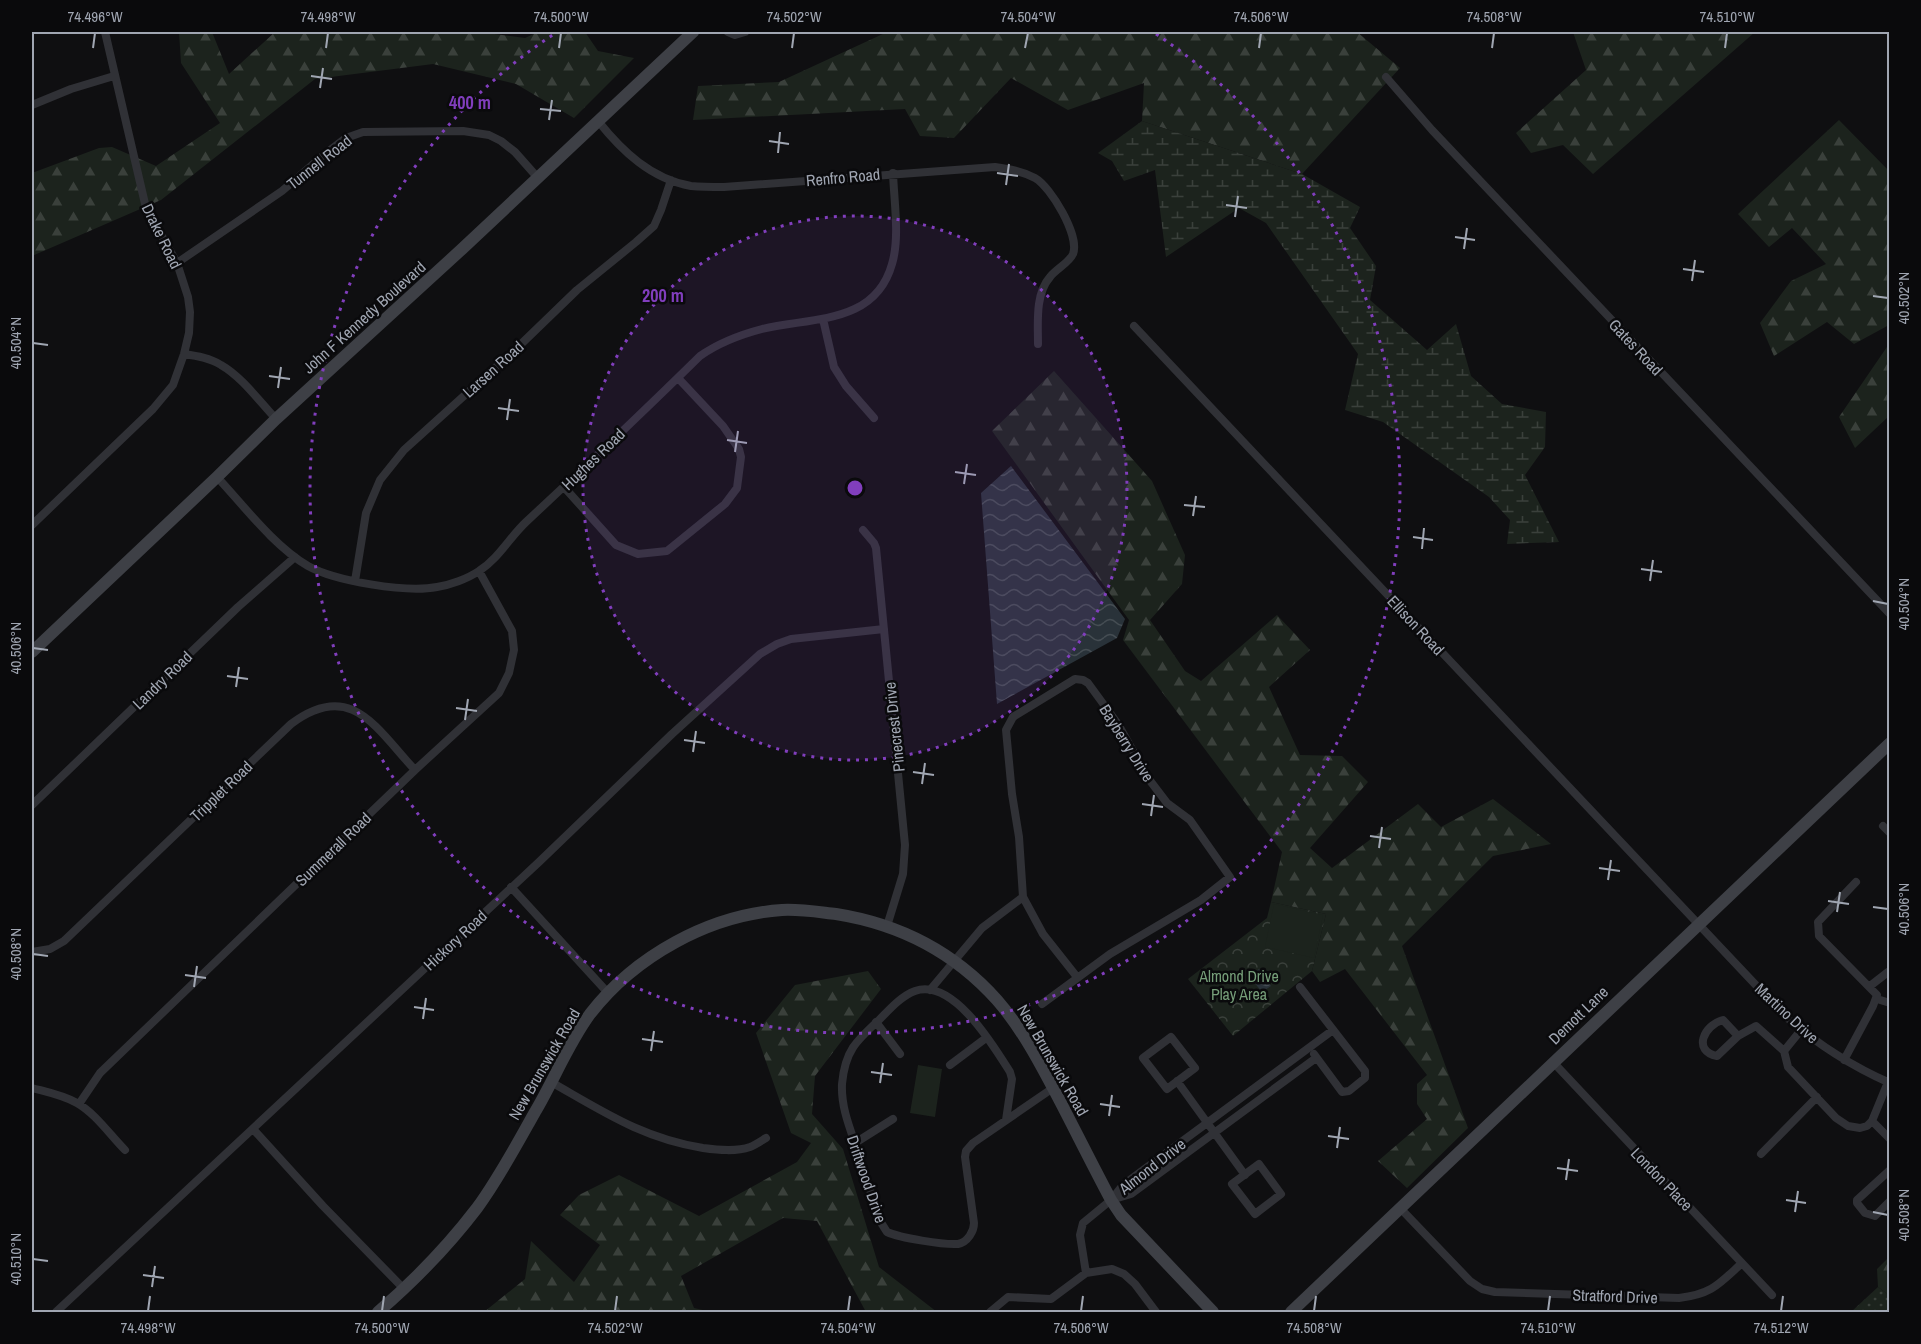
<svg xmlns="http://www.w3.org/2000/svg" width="1921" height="1344" viewBox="0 0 1921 1344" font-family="'Archivo Narrow',sans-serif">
<defs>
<pattern id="grass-dots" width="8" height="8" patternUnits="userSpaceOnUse" patternTransform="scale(1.5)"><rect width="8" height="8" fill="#1c231d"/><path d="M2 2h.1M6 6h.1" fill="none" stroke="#3a403b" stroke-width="1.8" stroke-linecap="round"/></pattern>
<pattern id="forest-firs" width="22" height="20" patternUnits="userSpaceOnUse" patternTransform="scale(1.5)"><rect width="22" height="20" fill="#1c231d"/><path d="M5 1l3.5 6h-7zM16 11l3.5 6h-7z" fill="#3a403b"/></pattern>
<pattern id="wetland-marsh" width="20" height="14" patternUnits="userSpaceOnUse" patternTransform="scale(1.5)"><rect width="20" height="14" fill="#1c231d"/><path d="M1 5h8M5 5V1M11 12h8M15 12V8" fill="none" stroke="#3a403b"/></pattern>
<pattern id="park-crowns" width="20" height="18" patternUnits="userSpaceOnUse" patternTransform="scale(1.5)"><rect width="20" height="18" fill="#1c231d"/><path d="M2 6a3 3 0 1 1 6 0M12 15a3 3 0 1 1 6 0" fill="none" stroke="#3a403b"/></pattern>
<pattern id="water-waves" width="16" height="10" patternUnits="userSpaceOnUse" patternTransform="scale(1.5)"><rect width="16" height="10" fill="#293239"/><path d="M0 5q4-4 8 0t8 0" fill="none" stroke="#454d53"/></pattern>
</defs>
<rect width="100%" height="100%" fill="#0f0f11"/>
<path fill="url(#grass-dots)" d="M1878,1287L1889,1295V1312H1851Z"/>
<path fill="url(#forest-firs)" d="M179,32H212L229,74L275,32H479L525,38L538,32H585L598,51L634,58L574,118L516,84L433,64L315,79L161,200L32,256V173L99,148L112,147L156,166L220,123L181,63Z
M902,32H1357L1400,68L1302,174L1142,121L1144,83L1068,110L1011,78L954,138L920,136L905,109L693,120L698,86L779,82L885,33Z
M1573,32H1755L1593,174L1563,145L1531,153L1516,133L1586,70Z
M1839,120L1889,171V325L1854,344L1827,322L1774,356L1760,323L1791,281L1826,264L1792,228L1769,247L1738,214Z
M1889,344V416L1855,448L1839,417Z
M1054,371L1152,481L1185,555L1182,584L1150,620L1185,671L1201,681L1277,615L1310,650L1269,687L1300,755L1342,756L1368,782L1310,848L1332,868L1418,804L1441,827L1493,799L1551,844L1493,856L1402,946L1468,1128L1407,1188L1378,1161L1427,1119L1417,1104V1084L1427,1075L1345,969L1320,982L1312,971L1326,914L1271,902L1282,852L1123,640L1129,620L992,431Z
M868,971L881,989L815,1076L812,1114L843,1149L879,1267L937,1312H866L817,1221L783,1218L681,1276L694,1308L711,1312H484L525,1279L531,1241L574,1282L600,1245L560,1215L579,1195L619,1175L699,1216L797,1162L811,1143L791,1133L756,1033L795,985Z
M1889,1257V1295L1878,1287L1877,1269Z"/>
<path fill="url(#wetland-marsh)" d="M1142,121L1302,174L1360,207L1350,228L1376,266L1370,300L1427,350L1456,324L1471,376L1502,404L1546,412L1545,447L1525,475L1559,542L1507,544L1510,520L1489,497L1383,422L1345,410L1358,354L1266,223L1239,208L1166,257L1155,170L1124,181L1112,161L1098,153Z"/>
<path fill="url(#park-crowns)" d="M1271,902L1326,914L1312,971L1233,1036L1188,979L1267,918Z"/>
<path fill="#1c231d" d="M1274,904L1323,915L1314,958L1265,947Z
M918,1065L942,1069L935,1117L910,1113Z"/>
<path fill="url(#water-waves)" d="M1011,466L1125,619L1117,638L997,704L981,493Z
M1259,969L1271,986L1262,992L1249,976Z"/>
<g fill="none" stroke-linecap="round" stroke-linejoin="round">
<path stroke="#303136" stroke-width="8" d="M728,32L735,35L745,32
M1386,77L1432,130L1890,614
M32,105L71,89L114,76
M598,121C622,151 651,179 691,186C702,187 713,187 724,187L995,167C1009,169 1022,171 1035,178C1051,187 1080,236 1073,254C1069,263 1056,269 1050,277C1035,294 1038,323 1038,344
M177,263L282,191L325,154L346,138L363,132L463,131L489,135L501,141L515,152L538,178
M823,319L834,367L846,386L874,418
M1134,326L1785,1016C1817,1044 1851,1066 1890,1083
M184,354C197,356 210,358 221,365C242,377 259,401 276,419
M217,477C244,506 274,546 308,566C335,581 406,593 437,587C450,585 467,579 479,571C498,559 510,537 526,522C585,467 643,412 700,356C720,342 739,335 762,329C811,317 875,325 892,264C900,238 894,201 893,173
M564,487L616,545L638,554L667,551L725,504L737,488L741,457L739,449L723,426L678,378
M32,525L153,409L173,385L184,354L189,333L190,312L188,297L177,263L146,208L105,32
M863,530L874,543L876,548L905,845L903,874L887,926
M355,581L366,513L380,480L404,450L517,348L577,290L636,242L654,226L661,210L671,180
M32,805L238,607L295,557
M1883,826L1890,833
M511,887L609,994
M32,952L50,949L64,941L291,724C351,679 376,728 415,770
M1870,986L1888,972L1890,974
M1300,987L1365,1071V1078L1349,1091L1342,1092L1314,1054
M930,990L982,928L1023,897
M1877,999L1890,1003
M1042,1004L1110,954L1201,900L1230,877L1190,820L1167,803L1148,778L1118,724L1088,683L1083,680L1075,679L1013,717L1006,730L1012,794L1019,837L1023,897L1043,934L1077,977
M876,1022L900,1054
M1738,1036L1723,1020C1704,1025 1692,1051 1717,1056L1738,1036L1756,1026L1784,1051L1788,1067L1836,1118L1848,1126L1860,1128L1867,1126L1872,1121L1888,1082
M1171,1037L1195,1068L1167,1089L1143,1058Z
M1784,1051L1801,1030
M1844,1060L1873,1006L1877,995L1819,936L1818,922L1856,882
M1553,1062L1772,1295
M950,1065L986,1038
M1177,1081L1245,1175
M551,1082C604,1112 642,1138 703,1148C718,1150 736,1152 750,1147C755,1145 761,1141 766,1138
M32,1088C47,1092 63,1095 77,1103C96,1114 110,1135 125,1150
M79,1104L100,1073L415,770L499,693L509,673L514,650L512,631L479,571
M1006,1120L1012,1079L1010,1072C993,1045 953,978 915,991C901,996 889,1010 879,1020C856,1041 845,1051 842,1084C841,1106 849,1126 856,1146C864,1171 872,1196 880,1221L887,1232C900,1238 944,1245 958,1244C968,1242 974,1231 974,1223L965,1157L966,1151L973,1143L1053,1088
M1872,1121L1890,1139
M253,1129L323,1206L404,1289
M855,1143L893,1119
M1761,1154L1817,1097
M1259,1164L1281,1194L1255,1214L1232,1184Z
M1890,1170L1857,1200V1203L1865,1213L1875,1216L1890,1201
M1111,1200L1131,1194L1316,1058
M1401,1209L1470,1281L1482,1289L1495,1292L1679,1298C1712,1294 1719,1284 1742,1263
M1086,1273L1080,1235L1083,1223L1111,1200L1123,1185L1333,1030
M56,1312L539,862L672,734L760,654L777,644L791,639L884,629
M990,1312L1008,1297L1051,1299L1086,1273L1112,1269L1124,1274L1135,1284L1156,1312"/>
<path stroke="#3e4046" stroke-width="12" d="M32,652L217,477L276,419L462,249L693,32
M378,1312C414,1281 448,1246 477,1208C499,1178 517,1144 535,1112C554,1080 568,1044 590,1014C635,956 709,915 782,910C800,909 818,912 836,914C899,924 954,952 997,1000C1024,1031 1043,1069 1062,1105C1078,1136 1094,1168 1111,1200L1121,1215L1213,1312
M1291,1312L1890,743"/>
</g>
<path fill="none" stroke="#a0a6b2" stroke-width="2" d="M93,48L95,33M326,48L328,33M559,48L561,33M792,48L794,33M1025,48L1028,33M1259,48L1261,33M1492,48L1494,33M1725,48L1727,33M311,76L332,79M320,88L323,68M540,109L561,111M549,120L552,100M769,141L789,144M778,153L780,132M997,173L1018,176M1006,185L1009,164M1226,205L1247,208M1235,217L1238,196M1455,237L1475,240M1464,249L1467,228M1683,269L1704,272M1692,281L1695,260M1873,296L1888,298M33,343L48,345M269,376L290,379M278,388L281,367M498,408L519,411M507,420L510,399M727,440L747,443M735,452L738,431M955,472L976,475M964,484L967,464M1184,505L1205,507M1193,516L1196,496M1413,537L1433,540M1422,549L1424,528M1641,569L1662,572M1650,581L1653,560M1873,601L1888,604M33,648L48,650M227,676L248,679M236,687L239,667M456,708L477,711M465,720L468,699M684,740L705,743M693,752L696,731M913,772L934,775M922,784L925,763M1142,804L1163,807M1151,816L1154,795M1370,836L1391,839M1379,848L1382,827M1599,868L1620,871M1608,880L1611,860M1828,901L1849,904M1873,907L1888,909M1837,912L1840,892M33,954L48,956M185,975L206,978M194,987L197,966M414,1007L434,1010M423,1019L426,998M642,1039L663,1042M651,1051L654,1031M871,1072L892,1075M880,1083L883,1063M1100,1104L1120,1107M1109,1116L1112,1095M1328,1136L1349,1139M1337,1148L1340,1127M1557,1168L1578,1171M1566,1180L1569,1159M1786,1200L1806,1203M1795,1212L1798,1191M1873,1212L1888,1215M33,1259L48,1261M143,1275L164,1278M152,1287L155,1266M148,1311L150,1296M382,1311L384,1296M615,1311L617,1296M848,1311L850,1296M1081,1311L1083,1296M1314,1311L1316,1296M1548,1311L1550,1296M1781,1311L1783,1296"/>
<circle cx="855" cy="488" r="272" fill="#813ebd" fill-opacity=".12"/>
<g fill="none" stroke="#813ebd" stroke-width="3" stroke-dasharray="3 6">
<circle cx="855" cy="488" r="272"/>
<path d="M1156 34A545 545 0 1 1 554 34"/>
</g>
<g text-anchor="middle" stroke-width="5" stroke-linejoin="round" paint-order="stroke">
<g font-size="16" fill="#a0a6b2" stroke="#0a0a0c">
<text transform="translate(319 162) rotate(-38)" y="6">Tunnell Road</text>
<text transform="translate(843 177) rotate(-5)" y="6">Renfro Road</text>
<text transform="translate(162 236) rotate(64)" y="6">Drake Road</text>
<text transform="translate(364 317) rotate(-42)" y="6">John F Kennedy Boulevard</text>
<text transform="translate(1636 347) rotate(47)" y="6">Gates Road</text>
<text transform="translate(493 369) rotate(-42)" y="6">Larsen Road</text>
<text transform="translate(593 459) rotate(-44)" y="6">Hughes Road</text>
<text transform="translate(1416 625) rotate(47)" y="6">Ellison Road</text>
<text transform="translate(162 680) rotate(-44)" y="6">Landry Road</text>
<text transform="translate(894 727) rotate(-96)" y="6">Pinecrest Drive</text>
<text transform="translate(1127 743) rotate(58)" y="6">Bayberry Drive</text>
<text transform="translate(221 791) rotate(-44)" y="6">Tripplet Road</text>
<text transform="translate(333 849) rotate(-44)" y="6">Summerall Road</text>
<text transform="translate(455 940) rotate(-43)" y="6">Hickory Road</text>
<text transform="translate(1787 1013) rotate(43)" y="6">Martino Drive</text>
<text transform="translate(1578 1015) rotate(-44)" y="6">Demott Lane</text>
<text transform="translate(1053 1060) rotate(60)" y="6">New Brunswick Road</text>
<text transform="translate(544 1064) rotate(-60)" y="6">New Brunswick Road</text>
<text transform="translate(1152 1166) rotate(-38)" y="6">Almond Drive</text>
<text transform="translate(867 1179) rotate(71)" y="6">Driftwood Drive</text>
<text transform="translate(1662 1179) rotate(46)" y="6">London Place</text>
<text transform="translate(1615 1296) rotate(2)" y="6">Stratford Drive</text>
</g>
<g font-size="16" fill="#769e79" stroke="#0a0a0c">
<text x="1239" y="982">Almond Drive<tspan x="1239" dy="18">Play Area</tspan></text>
</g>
</g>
<circle cx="855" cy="488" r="9" fill="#813ebd" stroke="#0a0a0c" stroke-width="3"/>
<g font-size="18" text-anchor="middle" font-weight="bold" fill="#813ebd" stroke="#0a0a0c" stroke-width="5" stroke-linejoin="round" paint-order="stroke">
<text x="470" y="109">400 m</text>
<text x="663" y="302">200 m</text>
</g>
<rect width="1921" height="1344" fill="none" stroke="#0a0a0c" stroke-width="66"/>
<rect x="33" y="33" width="1855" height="1278" fill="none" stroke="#a0a6b2" stroke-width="2"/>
<g font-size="15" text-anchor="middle" fill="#a0a6b2">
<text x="95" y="22">74.496°W</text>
<text x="328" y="22">74.498°W</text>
<text x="561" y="22">74.500°W</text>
<text x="794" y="22">74.502°W</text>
<text x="1028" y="22">74.504°W</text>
<text x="1261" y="22">74.506°W</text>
<text x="1494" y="22">74.508°W</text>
<text x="1727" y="22">74.510°W</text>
<text transform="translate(1904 298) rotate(-90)" y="5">40.502°N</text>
<text transform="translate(16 343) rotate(-90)" y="5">40.504°N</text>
<text transform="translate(1904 604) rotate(-90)" y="5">40.504°N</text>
<text transform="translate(16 648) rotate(-90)" y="5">40.506°N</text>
<text transform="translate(1904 909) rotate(-90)" y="5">40.506°N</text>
<text transform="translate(16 954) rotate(-90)" y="5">40.508°N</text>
<text transform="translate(1904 1215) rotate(-90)" y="5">40.508°N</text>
<text transform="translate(16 1259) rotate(-90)" y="5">40.510°N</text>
<text x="148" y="1333">74.498°W</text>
<text x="382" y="1333">74.500°W</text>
<text x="615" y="1333">74.502°W</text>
<text x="848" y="1333">74.504°W</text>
<text x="1081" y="1333">74.506°W</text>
<text x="1314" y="1333">74.508°W</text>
<text x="1548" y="1333">74.510°W</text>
<text x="1781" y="1333">74.512°W</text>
</g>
</svg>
